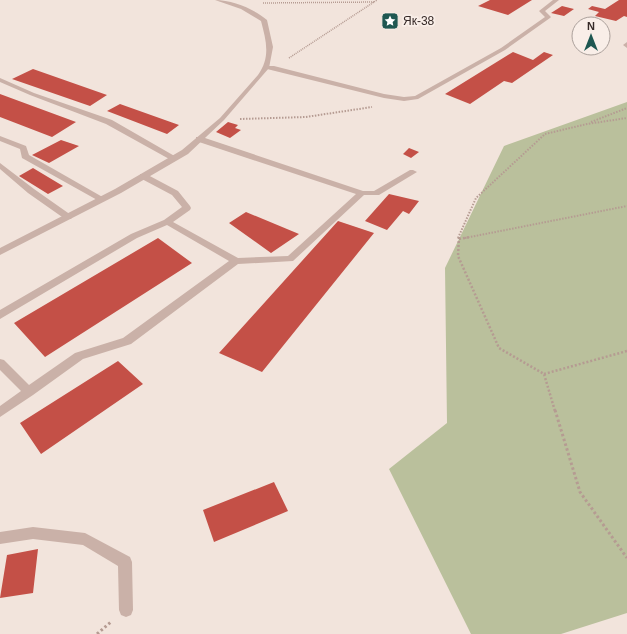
<svg xmlns="http://www.w3.org/2000/svg" width="627" height="634" viewBox="0 0 627 634" font-family="Helvetica,sans-serif">
<rect width="100%" height="100%" fill="#f2e4dc"/>
<path fill="#bac09c" d="M627,102V613L561,634H471L389,469L447,423L445,268L504,146Z"/>
<path fill="#c45047" d="M490,0H532L508,15L478,6Z
M619,0H627V17L624,16L616,21L595,16L599,12L588,9L592,6L605,9Z
M562,6L574,9L564,16L551,13Z
M513,52L533,60L544,52L553,55L512,83L504,81L470,104L445,94Z
M33,69L107,95L90,106L12,79Z
M0,94L76,122L52,137L0,117Z
M120,104L179,125L167,134L107,111Z
M228,122L238,125L235,128L241,130L230,138L216,132Z
M61,140L79,146L49,163L32,155Z
M409,148L419,152L411,158L403,154Z
M33,168L63,186L48,194L19,176Z
M389,194L419,201L409,214L403,211L387,230L365,221Z
M246,212L299,234L271,253L229,223Z
M338,221L374,233L262,372L219,353Z
M158,238L192,263L45,357L14,323Z
M118,361L143,384L41,454L20,423Z
M274,482L288,511L214,542L203,510Z
M38,549L33,593L0,598L7,555Z"/>
<g fill="none" stroke-linecap="round" stroke-linejoin="round">
<path stroke="#b59b92" stroke-width="1.5" stroke-dasharray="1 1" stroke-linecap="butt" d="M263,3L375,2
M289,58L377,0"/>
<path stroke="#b59b92" stroke-width="2" stroke-dasharray="1.5 1.5" stroke-linecap="butt" d="M240,119L306,117L372,107
M591,122L627,108
M458,238L476,198L545,134L587,124L627,118
M465,238L627,206"/>
<path stroke="#b59b92" stroke-width="2.5" stroke-dasharray="2 2" stroke-linecap="butt" d="M459,237L458,256L499,348L544,374L555,411
M459,239L470,237
M544,374L627,351"/>
<path stroke="#b59b92" stroke-width="3" stroke-dasharray="2.5 2.5" stroke-linecap="butt" d="M555,410L580,492L627,558
M97,634L112,621"/>
<path fill="#cab1a8" fill-rule="evenodd" d="M553,0H559L545,11L551,17L550,18L505,50L418,99L404,101L384,98L263,68L266,66H274L384,94L404,97L415,96L501,48L545,17L539,11Z
M627,42V48L623,45Z
M0,78L34,93L112,120L178,158L177,160H171L106,124L30,95L0,82Z
M0,136L26,146L29,155L106,199L102,201H99L22,158L20,149L0,141Z
M196,137H202L363,191H374L410,170H413L417,172L379,195H364L293,261L238,264L131,344L83,359L33,395L0,417V406L21,391L0,370V359L4,360L29,385L75,353L123,338L229,261L167,225L137,238L0,319V310L131,234L164,220L182,207L172,195L140,178V174H146L178,191L190,206L191,208L190,210L173,222L238,258L288,256L356,194L196,141Z
M0,163L34,189L71,215L72,217L71,219H65L28,193L0,169Z"/>
<path fill="#cab1a8" fill-rule="evenodd" d="M215,0C233,0 254,9 267,20L273,47L269,68L224,120L188,154L121,193L0,255V248L115,189L182,150L220,118L258,75C271,57 266,40 261,21L241,9Z
M33,527L85,533L130,557L132,562L133,610L131,615L126,617L121,615L119,610L118,566L83,545L33,539L0,544V532Z"/>
</g>
<defs>
<g id="sight-square" transform="scale(0.9)"><rect x="-9" y="-9" width="18" height="18" rx="4" fill="#1e5751" stroke="#f9eee8"/><path d="M0-6L1.8-2.2L6-1.7L2.9 1.2L3.7 5.4L0 3.3L-3.7 5.4L-2.9 1.2L-6-1.7L-1.8-2.2Z" fill="#fff"/></g>
</defs>
<g fill-rule="evenodd">
<use href="#sight-square" x="390" y="21"/>
</g>
<g text-anchor="middle" stroke-width="3.5" stroke-linejoin="round" paint-order="stroke">
<g font-size="12" fill="#362a28" stroke="#f9eee8" text-anchor="start">
<text x="403" y="25">Як-38</text>
</g>
</g>
<g transform="translate(591 36)"><circle r="19" fill="#f9eee8" stroke="#aba09b"/>
<path d="M0-3L7 15L0 10L-7 15Z" fill="#1e5751"/>
<text y="-6" font-size="11" font-weight="bold" text-anchor="middle" fill="#362a28">N</text>
</g>
</svg>
